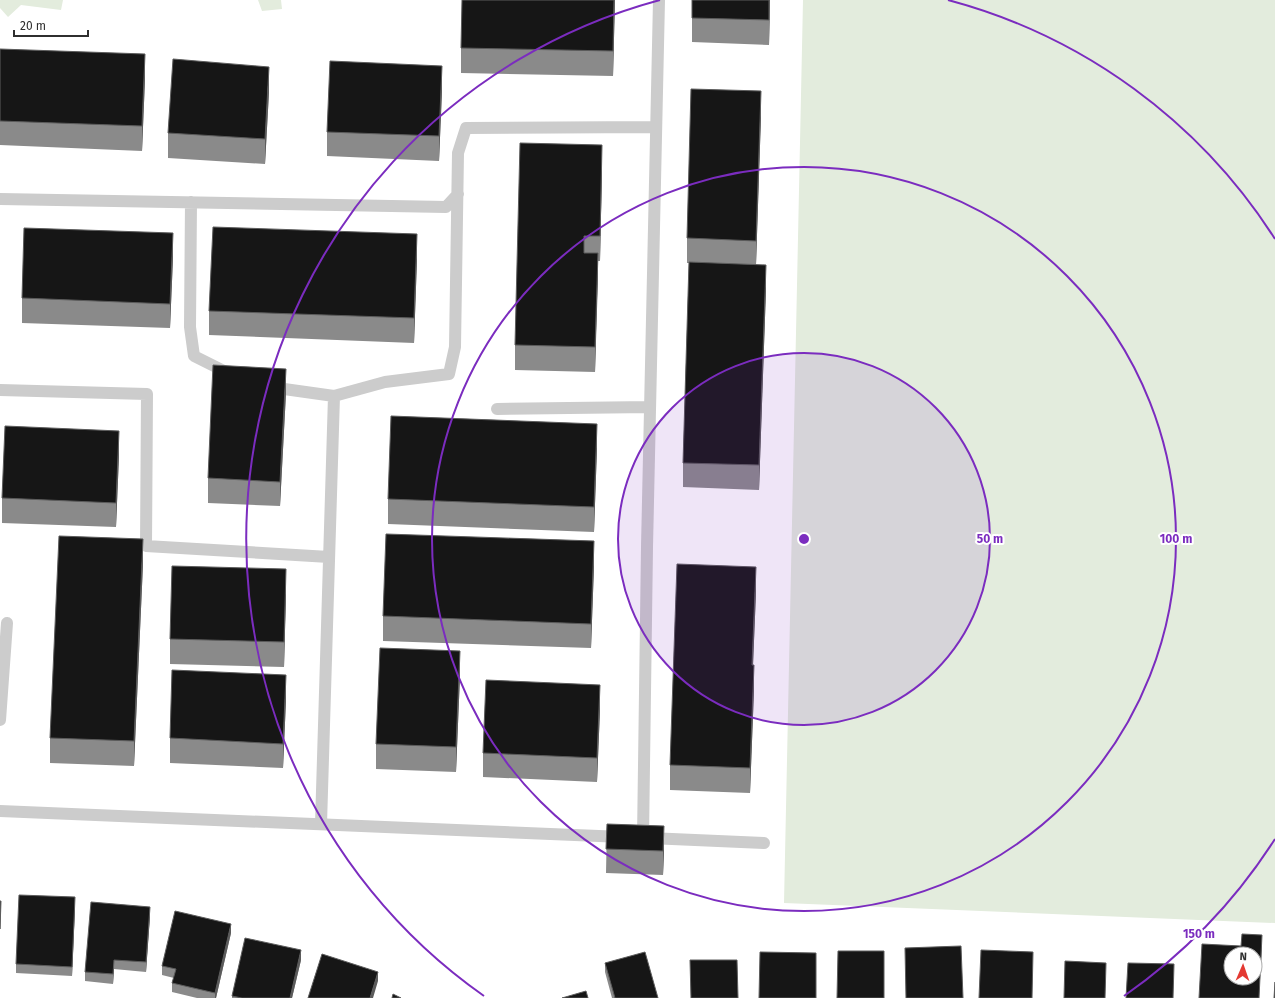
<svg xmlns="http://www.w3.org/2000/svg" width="1275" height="998" viewBox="0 0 1275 998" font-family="'Fira Sans',sans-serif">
<rect width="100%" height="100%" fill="#fff"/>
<path fill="#e3ecdd" d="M0,0H63L61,10L21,5L8,17L0,8Z
M258,0H281L282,9L262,11Z
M803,0H1275V923L784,903Z"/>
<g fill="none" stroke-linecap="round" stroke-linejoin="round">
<path stroke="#ccc" stroke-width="12" d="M0,199L446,207L458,194
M191,202L190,327L194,356L228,373
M270,387L334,396
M0,390L147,394L146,546L329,557
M497,409L650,407
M0,720L7,623
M0,811L623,837
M321,824L334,396L385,382L449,374L455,347L458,153L466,128L656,127
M643,838L647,547L659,0
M649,838L764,843"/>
</g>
<path fill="#8a8a8a" d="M615,0L613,76L461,73V48Z
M770,0L769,45L692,42V18Z
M0,49L145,79L142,151L0,145Z
M442,91L439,161L327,156V132Z
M269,92L265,164L168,158V133Z
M761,116L756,264L766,289L759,490L683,487V463L689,263H687V238Z
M602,170L600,261H598L595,372L515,370V345Z
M173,258L170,328L22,323V298Z
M417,259L414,343L209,335V311Z
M286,393L280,506L208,503V478Z
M597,448L594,532L388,524V499Z
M119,456L116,527L2,523V498Z
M143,564L134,766L50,763V738Z
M594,566L591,648L383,641V616Z
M756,592L753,665L754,690L750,793L670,790V765Z
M286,594L284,667L170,664V639Z
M460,676L456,772L376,769V744Z
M286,700L283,768L170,763V738Z
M600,710L597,782L483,777V753Z
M607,824L664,851L663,875L606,873Z
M75,907L72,976L16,973V964Z
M150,916L146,972L114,969L113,984L85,981V972Z
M231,933L216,998H197L172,992V983L174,978L162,975V966Z
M301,960L292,998H232V996Z
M605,963L658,998H612L605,972Z"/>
<path fill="#5c5c5c" d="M614,0H615L613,76V51Z
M769,0H770L769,45Z
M145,54V79L142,151V126Z
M442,66V91L439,161V136Z
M269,67V92L265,164V139Z
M761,91V116L756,265V241Z
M602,145V170L600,261V236Z
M173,233V258L170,328V304Z
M417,234V259L414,343V318Z
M598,253V278L595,372V347Z
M766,265V289L759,490V465Z
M286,369V393L280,506V482Z
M597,424V448L594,532V507Z
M119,431V456L116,527V503Z
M143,539V564L134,766V741Z
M594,541V566L591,648V624Z
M756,567V592L752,690V665Z
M286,569V594L284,667V642Z
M460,651V676L456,772V747Z
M754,665V690L750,793V768Z
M286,675V700L283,768V744Z
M600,685V710L597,782V758Z
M664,826V851L663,875V851Z
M75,897V907L72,976V967Z
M150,907V916L146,972V962Z
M231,924V933L216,998H215V993Z
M1262,935V945L1259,998Z
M301,950V960L292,998H290Z
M114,960V969L113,984V974Z
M378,972V981L373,998H370Z"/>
<path fill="#161616" stroke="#5c5c5c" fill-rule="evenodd" d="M462,0H614L613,51L461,48Z
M692,0H769V20L692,18Z
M0,49L145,54L142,126L0,121Z
M173,59L269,67L265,139L168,133Z
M330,61L442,66L439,136L327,132Z
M691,89L761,91L756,241L687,238Z
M520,143L602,145L600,236H584V253H598L595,347L515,345Z
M213,227L417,234L414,318L209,311Z
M24,228L173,233L170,304L22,298Z
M689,262L766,265L759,465L683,463Z
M213,365L286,369L280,482L208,478Z
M391,416L597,424L594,507L388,499Z
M5,426L119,431L116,503L2,498Z
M386,534L594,541L591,624L383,616Z
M59,536L143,539L134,741L50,738Z
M677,564L756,567L752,665H754L750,768L670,765Z
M172,566L286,569L284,642L170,639Z
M380,648L460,651L456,747L376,744Z
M172,670L286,675L283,744L170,738Z
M486,680L600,685L597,758L483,753Z
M607,824L664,826L663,851L606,849Z
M19,895L75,897L72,967L16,964Z
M0,901H1L0,929Z
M91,902L150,907L146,962L114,960L113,974L85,972Z
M175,911L231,924L215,993L172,983L176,969L162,966Z
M1242,934L1262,935L1259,998H1199L1202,944L1241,946ZM1231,954H1255V978H1231Z
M245,938L301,950L290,998H242L232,996Z
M961,946L963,998H906L905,948Z
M981,950L1033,952L1032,998H979Z
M838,951H884V998H837Z
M645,952L658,998H615L605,963Z
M760,952L816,953V998H759Z
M322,954L378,972L370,998H308Z
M690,960H737L738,998H691Z
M1065,961L1106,963L1105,998H1064Z
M1128,963L1174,964L1173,998H1126Z
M1275,982V998H1274Z
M586,991L588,998H562Z
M393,994L401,998H392Z"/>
<circle cx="804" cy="539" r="186" fill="#7b2cbf" fill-opacity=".12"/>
<g fill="none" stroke="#7b2cbf" stroke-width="2">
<circle cx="804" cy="539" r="186"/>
<circle cx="804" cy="539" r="372"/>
<path d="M1275 839A558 558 0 0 1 1124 996M484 996A558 558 0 0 1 660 0M948 0A558 558 0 0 1 1275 239"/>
</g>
<circle cx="804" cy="539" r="6" fill="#7b2cbf" stroke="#fff" stroke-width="2"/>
<g font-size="12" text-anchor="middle" font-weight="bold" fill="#7b2cbf" stroke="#fff" stroke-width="4" stroke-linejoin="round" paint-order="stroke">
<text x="990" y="543">50 m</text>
<text x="1176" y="543">100 m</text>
<text x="1199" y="938">150 m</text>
</g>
<g transform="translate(1243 966) rotate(2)"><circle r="19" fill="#ffffff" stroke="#acacac"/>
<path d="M0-3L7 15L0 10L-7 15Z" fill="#e43932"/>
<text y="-6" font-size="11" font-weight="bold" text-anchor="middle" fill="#2f2f2f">N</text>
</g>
<path d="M14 30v6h74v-6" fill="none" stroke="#2f2f2f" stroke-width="2"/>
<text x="20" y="30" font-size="12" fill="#2f2f2f" stroke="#ffffff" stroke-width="3" paint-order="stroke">20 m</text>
</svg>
